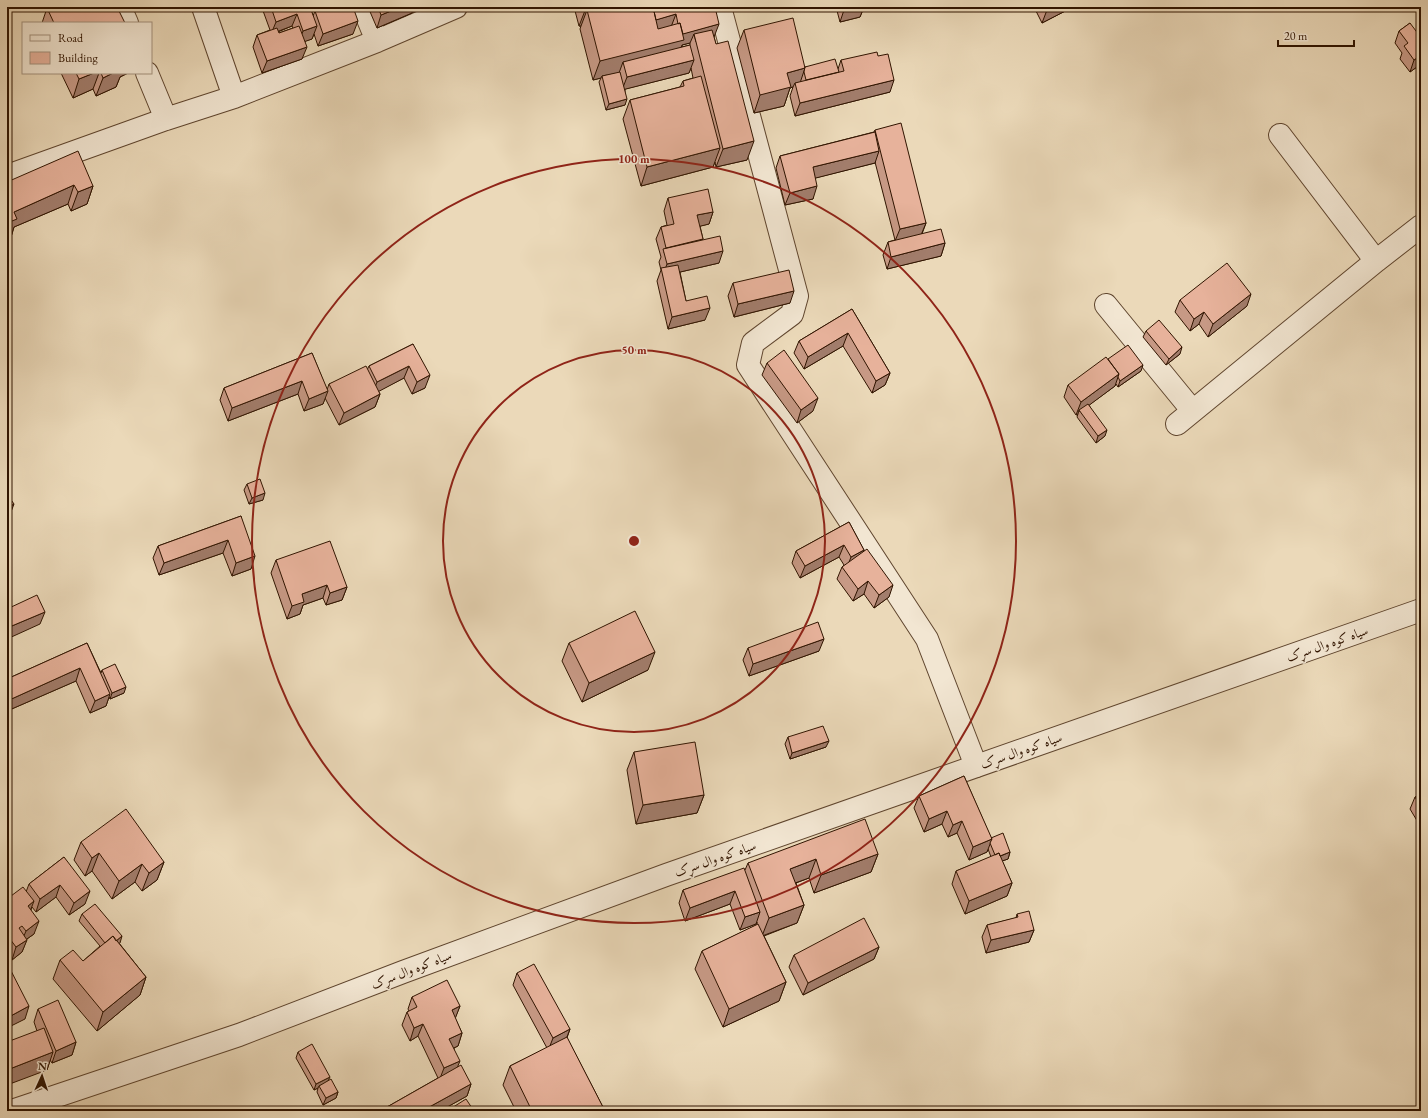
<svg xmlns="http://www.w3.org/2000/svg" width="1428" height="1118" viewBox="0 0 1428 1118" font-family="'EB Garamond',Amiri,serif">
<rect width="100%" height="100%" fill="#ebd9b9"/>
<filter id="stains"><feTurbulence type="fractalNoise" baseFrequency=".005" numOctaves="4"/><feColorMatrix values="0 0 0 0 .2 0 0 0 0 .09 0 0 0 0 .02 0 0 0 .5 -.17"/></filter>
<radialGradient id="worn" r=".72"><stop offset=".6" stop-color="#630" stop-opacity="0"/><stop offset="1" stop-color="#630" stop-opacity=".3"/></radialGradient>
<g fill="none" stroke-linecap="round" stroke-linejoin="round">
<g stroke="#5f452e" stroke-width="24">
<path id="minor" d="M120,7L127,23
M203,7L234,97
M363,7L377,41
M720,7L797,296L792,314L753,343L748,365L927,639L976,766
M147,73L166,119
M1280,135L1376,261
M7,176L166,119L234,97L377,41L456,7
M1106,305L1192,410
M1177,424L1376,261L1421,226"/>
</g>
<g stroke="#5f452e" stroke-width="24">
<path id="tertiary" d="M12,1111L239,1035L403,972L666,875L1421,610"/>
</g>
<use href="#minor" stroke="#f2e6d2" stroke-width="22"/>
<use href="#tertiary" stroke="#f2e6d2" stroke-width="22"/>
</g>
<path fill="#c79985" stroke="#301400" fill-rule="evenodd" d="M262,7H310L313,16L315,11L353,34L318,46L314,34L312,39L305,41L302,59L262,73L253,47L257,35L270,30L262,8ZM292,26L293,28L279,33L278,32Z
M368,7H425L413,12L412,11V13L377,28Z
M574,7H715L714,37L747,160L716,167L715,162L713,167L641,186L623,119L630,100L680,87L683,81L693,78L691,68L689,73L625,89V105L606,110L599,82L601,78L593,80L580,29L581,26H579ZM690,43V45L682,47V45Z
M836,7H864L860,17L840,22Z
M1034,7H1073L1042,23Z
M47,8L125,23H42Z
M1410,23L1421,64L1410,72L1400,59L1402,53L1395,43L1399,31Z
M744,30L805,67L838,69L841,60L890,92L795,116L790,96L793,87L790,88L784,106L754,113L737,48Z
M61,73H128L120,77L116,87L96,96L93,89L73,98Z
M875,130L926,223L922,234L945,243L941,256L887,269L883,255L888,242L895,240L875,162V163L815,178L813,199L785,205L776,168L780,156L874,132Z
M7,182L93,186L87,204L71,211L68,204L14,227L11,237Z
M668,198L713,212L709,224L700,226L703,239L702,240L719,263L680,272L686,301L705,320L668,329L657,281L661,270L659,262L661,257L656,239L661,227L667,225L664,211Z
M733,283L790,303L734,317L728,296Z
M1180,300L1247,306L1208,337L1199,324L1190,331L1175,312Z
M852,309L890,373L885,385L872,393L843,346L804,369L794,353L799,341Z
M1146,331L1180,354L1166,365L1143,337Z
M413,344L425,388L412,394L404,378L378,391L380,394L375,407L339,425L325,398L323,404L304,411L298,394L228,421L220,400L224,388L312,353L327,390L329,384L367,370L369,366Z
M767,363L813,411L797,423L762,375Z
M1141,371L1118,387L1116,384L1115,386L1089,405L1105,436L1096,443L1077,417L1078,414L1076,415L1064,397L1068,385Z
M247,484L263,500L249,504L244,490Z
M241,516L251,569L232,576L223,553L159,575L153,558L158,546Z
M849,522L889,597L874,608L864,594L853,601L837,579L842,567L844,565L839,557L800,578L792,563L796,551Z
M276,560L347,587L342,600L326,605L323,598L303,605L300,614L287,619L271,573Z
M87,643L101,673L102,670L124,693L110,699L109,697L106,706L90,713L76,681L7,711V679Z
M569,643L648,670L582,702L562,661Z
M748,648L819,651L749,676L743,660Z
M788,737L826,747L790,759L785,744Z
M634,752L704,795L697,813L636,824L627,770Z
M964,776L991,838L1010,852L1008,859L1002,861L1012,883L1007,896L965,914L952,884L956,871L991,857L988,849L987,852L969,860L957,833L948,837L942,824L924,832L914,808L919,796Z
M1421,794V822L1419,824L1410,809L1415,797Z
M81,842L164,862L157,880L142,891L135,882L112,899L92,871L85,876L74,860Z
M878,854L871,872L814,893L809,878L796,883L804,905L797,923L764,936L786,982L779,1001L723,1027L695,969L702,951L757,925V922L756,924L740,930L730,904L685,921L679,903L683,890L745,870L748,863Z
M64,857L85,904L69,915L56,897L36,912L32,907L31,910L34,934L27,939L22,952L12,960L7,954V899L26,892L29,884Z
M82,914L120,943H119L146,977L140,995L97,1031L53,979L60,960L83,961L100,946L79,921Z
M1017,914L1034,930L1029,942L986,953L982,937L987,925L1016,918Z
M879,947L874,959L803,995L789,967L794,955Z
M517,973L570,1029L567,1038L605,1111H516L503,1085L510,1066L547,1048L513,985Z
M412,997L460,1006L455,1018L462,1033L458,1046L454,1048L457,1068L471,1084L467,1096L440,1111H380L438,1078L418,1036L410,1041L402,1025L407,1012L409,1011L408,1009Z
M38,1009L76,1042L72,1055L52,1063L50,1060L47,1070L37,1031L34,1022Z
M298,1052L328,1081L338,1092L336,1098L323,1105L317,1092L318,1088L314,1090L296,1058Z"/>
<path fill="#a27d6c" stroke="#301400" d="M401,7H414L412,13L377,28L381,15Z
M415,7H425L413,12Z
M589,7H645L587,10L581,26H579L586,8Z
M855,7H864L860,17L840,22L844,10Z
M1053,7H1073L1042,23L1047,10Z
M297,14L292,26L271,34L276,22Z
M676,14L671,27L650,32L655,20Z
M358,21L353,34L318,46L323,34Z
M719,24L714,37L696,42L694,34L690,43L682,45L678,58L623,62L619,73L602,76L601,78L593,80L600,61L681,34Z
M317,26L312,39L298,44L303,31Z
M307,47L302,59L262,73L267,61Z
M1421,55V64L1410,72L1414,60Z
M694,60L689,73L622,90L627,77Z
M805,68L799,86L795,83L793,87L790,88L784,106L754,113L760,95L787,73Z
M94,73H99L93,89L73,98L79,79Z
M113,73H128L120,77L116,87L96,96L103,78Z
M894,80L890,92L795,116L800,103Z
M627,99L625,105L606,110L609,104Z
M754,141L747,160L716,167L723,149Z
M720,148L713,167L641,186L647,167Z
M879,151L875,163L808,180L813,167Z
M74,185L68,204L14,227L11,237L7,239V223L14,212Z
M93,186L87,204L71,211L78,192Z
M817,186L813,199L785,205L790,193Z
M713,212L709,224L693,228L697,215Z
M926,223L921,235L895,241L900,229Z
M703,239L698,252L664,253L666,248Z
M945,243L941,256L887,269L891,257Z
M723,251L719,263L663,276V275L667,264Z
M794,291L790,303L734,317L738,304Z
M1251,294L1247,306L1208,337L1213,324Z
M710,308L705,320L668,329L672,317Z
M1204,312L1199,324L1190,331L1194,319Z
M848,333L843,346L804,369L808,357Z
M1182,347L1180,354L1166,365L1169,359Z
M1143,365L1141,371L1118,387L1120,381Z
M409,366L404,378L372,395L377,382Z
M890,373L885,385L872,393L876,381Z
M1119,374L1115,386L1080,412L1079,410L1078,414L1076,415L1081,402Z
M430,375L425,388L412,394L417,382Z
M302,381L298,394L228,421L232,408Z
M328,391L323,404L304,411L309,399Z
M380,394L375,407L339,425L344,413Z
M818,398L813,411L797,423L801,410Z
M1107,430L1105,436L1096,443L1098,436Z
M265,493L263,500L249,504L252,498Z
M14,504L9,517L7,518V508Z
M228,540L223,553L159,575L164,563Z
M844,545L839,557L800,578L805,566Z
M864,550L860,562L846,570L851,557Z
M255,556L251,569L232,576L236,563Z
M868,581L864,594L853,601L858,589Z
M327,585L323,598L303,605L300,614L287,619L292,606L302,594Z
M893,585L889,597L874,608L879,595Z
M347,587L342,600L326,605L330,593Z
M45,612L40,624L7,639V628Z
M824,639L819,651L749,676L753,664Z
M655,652L648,670L582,702L589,683Z
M80,668L76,681L7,711V701Z
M126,687L124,693L110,699L112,693Z
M110,694L106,706L90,713L95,701Z
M829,741L826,747L790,759L792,753Z
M704,795L697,813L636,824L643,805Z
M947,811L942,824L924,832L929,819Z
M1421,817V822L1419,824Z
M962,821L957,833L948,837L953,825Z
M992,839L987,852L969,860L973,847Z
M1010,852L1008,859L993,864L996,858Z
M99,853L92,871L85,876L92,858Z
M878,854L871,872L814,893L821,875Z
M816,859L809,878L784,887L790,869Z
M164,862L157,880L142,891L149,873Z
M142,864L135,882L112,899L119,881Z
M1012,883L1007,896L965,914L969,901Z
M60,885L56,897L36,912L40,899Z
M90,891L85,904L69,915L74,903Z
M735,891L730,904L685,921L690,908Z
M34,901L29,914L28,906Z
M804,905L797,923L762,936L769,918Z
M760,912L756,924L740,930L745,917Z
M39,921L34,934L21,943L26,931Z
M1034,930L1029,942L986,953L991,940Z
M122,936L120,943L106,953L109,947Z
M27,940L22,952L12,960L16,947Z
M879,947L874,959L803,995L808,983Z
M146,977L140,995L97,1031L103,1012Z
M786,982L779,1001L723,1027L729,1009Z
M29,1006L25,1019L7,1028V1018Z
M460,1006L455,1019L452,1010Z
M423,1024L418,1036L410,1041L414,1028Z
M570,1029L565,1042L548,1051L553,1038Z
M462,1033L458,1046L445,1052L449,1039Z
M76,1042L72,1055L52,1063L56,1051Z
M53,1052L47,1070L7,1085V1070Z
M460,1061L455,1073L439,1081L444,1068Z
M330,1077L327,1083L319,1086L318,1088L314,1090L316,1084Z
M471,1084L467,1096L440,1111H422Z
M338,1092L336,1098L323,1105L326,1098Z"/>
<path fill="#e7b29b" stroke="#301400" d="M50,7H117L125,23H54L47,8Z
M271,7H310L317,26L303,31L297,14L276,22Z
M327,7H353L358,21L323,34L315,11Z
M378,7H401L381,15Z
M600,7H653L658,29L680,23L684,40L600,61L587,10Z
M653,7H715L719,24L683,34L680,23L678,24L676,14L656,20Z
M844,7H855L844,10Z
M1045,7H1053L1047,10Z
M793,18L805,68L787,73L791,87L760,95L744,30Z
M1410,23L1419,35L1421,34V55L1414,60L1404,46L1408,43L1399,31Z
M299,26L307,47L267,61L257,35L277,28L279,33Z
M712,30L716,44L728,41L754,141L723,149L694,34Z
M690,45L694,60L627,77L623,62Z
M877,52L878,56L888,54L894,80L800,103L795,83L844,71L841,60Z
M835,59L839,72L806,80L804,72L805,67Z
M620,72L627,99L609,104L602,76Z
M76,73H94L79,79Z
M101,73H113L103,78Z
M701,76L720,148L647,167L630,100L684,86L683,81Z
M901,123L926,223L900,229L875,130Z
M875,132L879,151L813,167L817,186L790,193L780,156Z
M78,151L93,186L78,192L74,185L14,212L17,219L7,223V182Z
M708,189L713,212L697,215L703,239L666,248L661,227L674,224L668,198Z
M941,229L945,243L891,257L888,242Z
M720,236L723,251L667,264L663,249Z
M1227,263L1251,294L1213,324L1204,312L1194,319L1180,300Z
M678,265L686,301L707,296L710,308L672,317L661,268Z
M789,270L794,291L738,304L733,283Z
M852,309L890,373L876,381L848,333L808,357L799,341Z
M1159,320L1182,347L1169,359L1146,331Z
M413,344L430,375L417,382L409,366L377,382L369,366Z
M1128,345L1143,365L1120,381L1118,377L1119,374L1108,359Z
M784,350L818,398L801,410L767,363Z
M312,353L328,391L309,399L302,381L232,408L224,388Z
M1106,357L1119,374L1081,402L1068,385Z
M366,366L380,394L344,413L329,384Z
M1088,404L1107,430L1098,436L1079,410Z
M260,479L265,493L252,498L247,484Z
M7,494L14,504L7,508Z
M241,516L255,556L236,563L228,540L164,563L158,546Z
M849,522L864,550L851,557L844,545L805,566L796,551Z
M330,541L347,587L330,593L327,585L302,594L304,602L292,606L276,560Z
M867,549L893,585L879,595L868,581L858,589L842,567Z
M37,595L45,612L7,628V609Z
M635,611L655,652L589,683L569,643Z
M818,622L824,639L753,664L748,648Z
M87,643L110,694L95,701L80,668L7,701V679Z
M115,664L126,687L112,693L102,670Z
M823,726L829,741L792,753L788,737Z
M695,742L704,795L643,805L634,752Z
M964,776L992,839L973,847L962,821L953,825L947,811L929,819L919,796Z
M1421,794V807L1415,797Z
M126,809L164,862L149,873L142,864L119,881L99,853L92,858L81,842Z
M865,819L878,854L821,875L816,859L790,869L804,905L769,918L748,863Z
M1003,833L1010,852L1000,856L999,853L995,855L990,843L992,839L991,838Z
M999,853L1012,883L969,901L956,871Z
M64,857L90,891L74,903L60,885L40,899L29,884Z
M744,868L760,912L745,917L735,891L690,908L683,890Z
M23,887L34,901L28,906L39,921L26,931L22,926L19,928L27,940L16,947L7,935V899Z
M95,904L122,936L116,941L113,936L105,943L82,914Z
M1029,911L1034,930L991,940L987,925L1018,917L1017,914Z
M864,918L879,947L808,983L794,955Z
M758,924L786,982L729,1009L702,951Z
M113,936L146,977L103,1012L60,960L73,950L83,961Z
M7,963L29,1006L7,1018Z
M534,964L570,1029L553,1038L517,973Z
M447,980L460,1006L452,1010L462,1033L449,1039L460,1061L444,1068L423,1024L414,1028L407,1012L417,1007L412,997Z
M58,1000L76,1042L56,1051L38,1009Z
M44,1028L53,1052L7,1070V1042Z
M567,1037L605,1111H532L510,1066Z
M312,1044L330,1077L316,1084L298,1052Z
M461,1065L471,1084L422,1111H380Z
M331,1079L338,1092L326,1098L319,1086Z
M466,1099L474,1111H447Z"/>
<g fill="none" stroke="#8f2418" stroke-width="2">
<circle cx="634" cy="541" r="191"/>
<circle cx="634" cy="541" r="382"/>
</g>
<g text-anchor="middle" stroke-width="3" stroke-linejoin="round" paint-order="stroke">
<g font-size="13" fill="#301400" stroke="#f2e6d2">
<text transform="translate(1327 643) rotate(-19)" y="5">سیاه کوه وال سړک</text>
<text transform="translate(1021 750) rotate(-19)" y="5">سیاه کوه وال سړک</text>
<text transform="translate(715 858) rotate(-19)" y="5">سیاه کوه وال سړک</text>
<text transform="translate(411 969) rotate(-21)" y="5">سیاه کوه وال سړک</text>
</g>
</g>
<circle cx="634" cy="541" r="6" fill="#8f2418" stroke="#f2e6d2" stroke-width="2"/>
<g font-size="12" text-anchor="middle" font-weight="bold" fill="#8f2418" stroke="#f2e6d2" stroke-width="3" stroke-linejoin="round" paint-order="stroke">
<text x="634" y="163">100 m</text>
<text x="634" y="354">50 m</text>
</g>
<rect width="1428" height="1118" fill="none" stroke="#ebd9b9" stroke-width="24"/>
<rect x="8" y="8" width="1412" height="1102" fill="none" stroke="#301400" stroke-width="2"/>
<rect x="12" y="12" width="1404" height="1094" fill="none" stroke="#301400"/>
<rect x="22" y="22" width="130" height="52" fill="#f2e6d2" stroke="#a4927e"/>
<rect x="30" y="35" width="20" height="6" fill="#f2e6d2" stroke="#a4927e"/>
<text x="58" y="42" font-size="12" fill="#301400">Road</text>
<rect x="30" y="52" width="20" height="12" fill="#e7b29b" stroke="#a4927e"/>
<text x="58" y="62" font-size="12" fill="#301400">Building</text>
<g transform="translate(42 1076) rotate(3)" stroke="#f2e6d2" stroke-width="3" paint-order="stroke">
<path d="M0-3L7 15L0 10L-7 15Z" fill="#301400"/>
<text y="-6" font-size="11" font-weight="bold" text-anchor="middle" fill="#301400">N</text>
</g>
<path d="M1278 40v6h76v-6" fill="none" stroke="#301400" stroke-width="2"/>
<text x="1284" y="40" font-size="12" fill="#301400" stroke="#f2e6d2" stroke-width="3" paint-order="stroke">20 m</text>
<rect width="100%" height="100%" filter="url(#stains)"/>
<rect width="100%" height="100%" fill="url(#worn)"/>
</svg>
